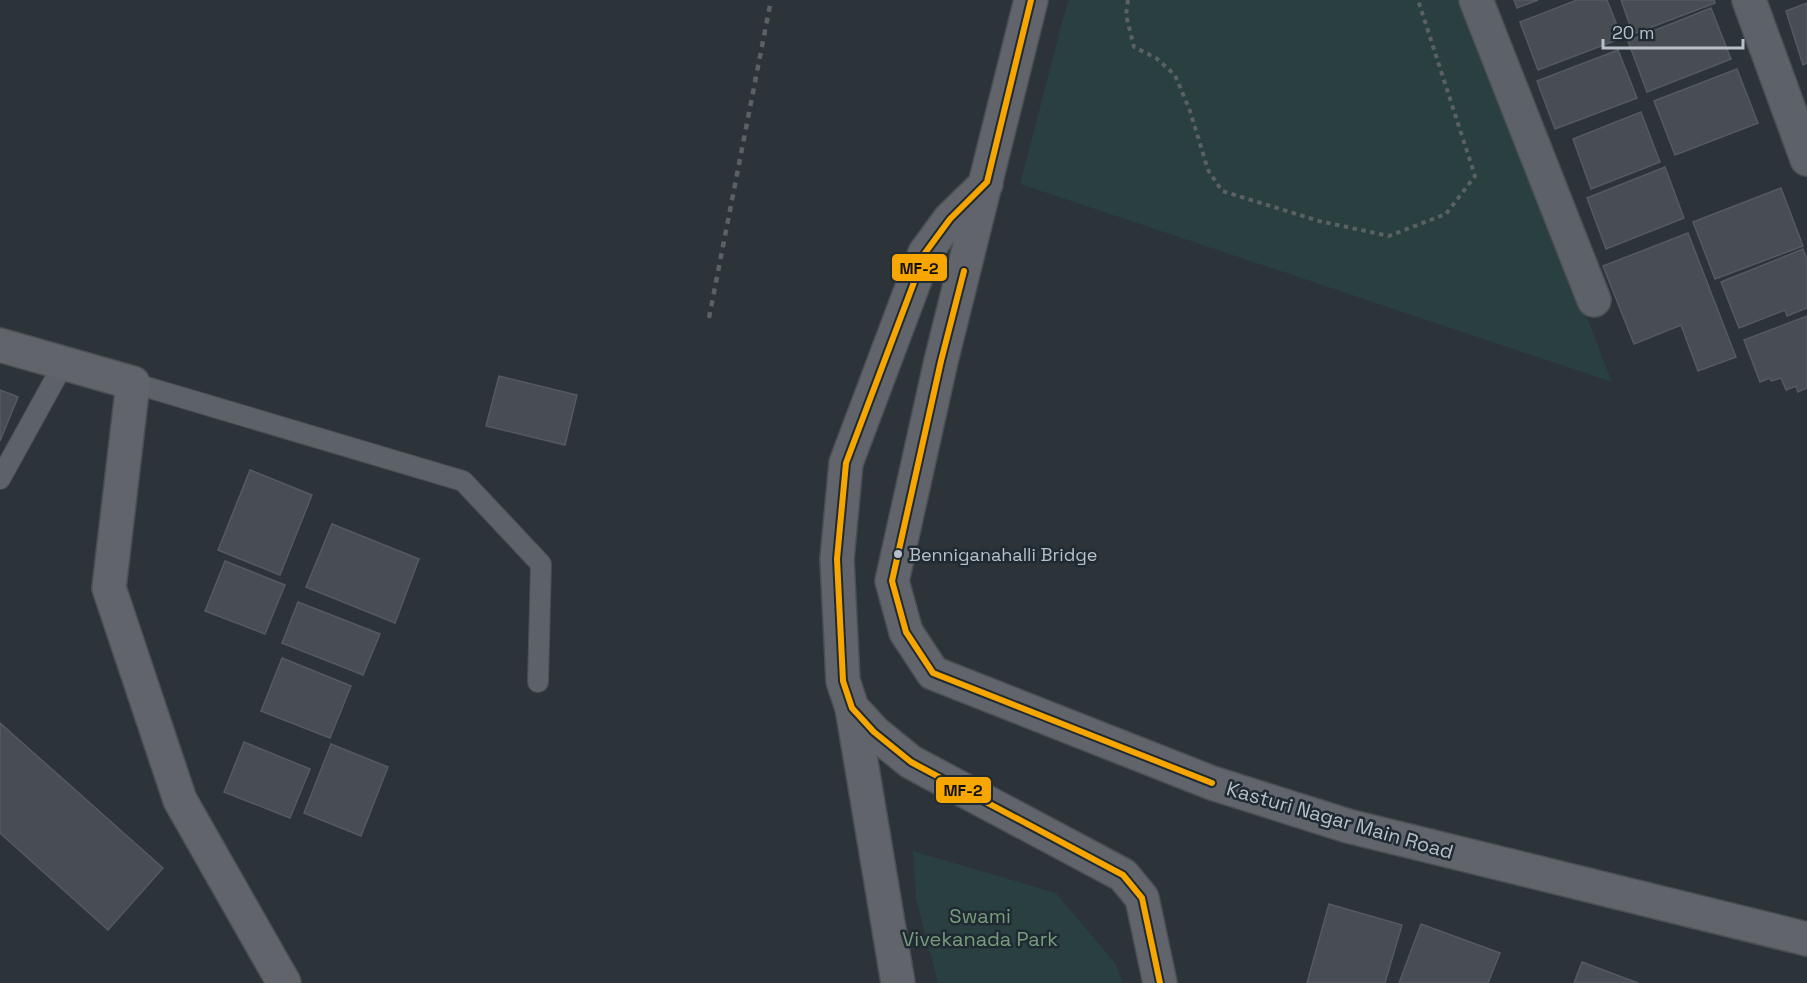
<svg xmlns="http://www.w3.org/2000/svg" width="1807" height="983" viewBox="0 0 1807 983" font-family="'Space Grotesk',sans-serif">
<rect width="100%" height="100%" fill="#2c3339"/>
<path fill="#2a3f3f" d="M1068,0H1464L1612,382L1020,184Z
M913,851L1056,893L1115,963L1123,983H938L916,899Z"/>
<path fill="#474d52" stroke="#545a61" stroke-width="1.5" d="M1514,0H1538L1517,8Z
M1577,0H1607L1622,38L1538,70L1520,22Z
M1621,0H1714L1715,3L1633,34Z
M1807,3V63L1803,65L1786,11Z
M1711,8L1731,59L1647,92L1628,41Z
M1618,50L1637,98L1555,129L1537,81Z
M1737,69L1758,123L1675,155L1654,101Z
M1641,112L1660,162L1591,189L1573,139Z
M1665,167L1684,218L1606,249L1587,198Z
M1781,188L1803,246L1715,279L1693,222Z
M1688,233L1736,357L1698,371L1681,325L1634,344L1603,266Z
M1803,249L1807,259V308L1787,316L1785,310L1739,328L1721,282Z
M1807,316V388L1798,392L1796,386L1786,390L1781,378L1771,381L1770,378L1760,382L1744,340Z
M499,376L577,395L565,445L486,426Z
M0,390L18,397L0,441Z
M250,470L312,495L280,575L218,550Z
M332,524L419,559L395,623L306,587Z
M225,561L285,585L265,634L205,611Z
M298,602L380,634L363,675L282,643Z
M282,658L351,686L330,738L261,711Z
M0,723L163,868L108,930L0,833Z
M244,742L310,769L290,818L224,792Z
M331,744L388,767L361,836L304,813Z
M1329,904L1402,925L1385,983H1307Z
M1421,924L1500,953L1488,983H1399Z
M1582,962L1638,983H1574Z"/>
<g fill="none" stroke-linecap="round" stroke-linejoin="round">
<g stroke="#4a4f54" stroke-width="22">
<path id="lane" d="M133,383L463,481L541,564L538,682
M0,479L64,363"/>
</g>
<g stroke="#4a4f54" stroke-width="36">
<path id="street" d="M1476,0L1594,300
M1749,0L1807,159"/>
</g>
<g stroke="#4a4f54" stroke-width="36">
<path id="secondary" d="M1031,0L941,361L892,581L906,632L933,673L1212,783L1348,826L1807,939
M0,345L133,383L109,588L180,800L284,983
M852,708L874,732L911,762L1123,875L1142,898L1160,983
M898,983L852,708L843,681L837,559L846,463L925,253L950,219L986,184"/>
</g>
<path stroke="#5a6064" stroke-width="4" stroke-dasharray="4.5 4.5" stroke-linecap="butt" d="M1128,0L1126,15L1134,47L1156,58L1175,75L1190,111L1208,170L1222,191L1319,221L1389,236L1446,214L1475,176L1418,0"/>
<use href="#lane" stroke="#5c6267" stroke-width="20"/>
<use href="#street" stroke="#5c6267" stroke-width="33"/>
<use href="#secondary" stroke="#61656b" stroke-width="33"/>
<path stroke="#5b6064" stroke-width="4.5" stroke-dasharray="6 6" stroke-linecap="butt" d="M709,318L771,0"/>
<g stroke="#202a33" stroke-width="10">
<path id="bus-1" d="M1031,0L987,182L950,219L925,253L846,463L837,559L843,681L852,708L874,732L911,762L1123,875L1142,898L1160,983
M964,271L941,361L892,581L906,632L933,673L1212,783"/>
</g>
<use href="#bus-1" stroke="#f7a600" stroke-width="6"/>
</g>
<circle fill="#b7c0c9" stroke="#202a33" stroke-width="2" cx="898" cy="554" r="5"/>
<g text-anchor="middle" stroke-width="5" stroke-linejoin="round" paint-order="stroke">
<g font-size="18" fill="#b7c0c9" stroke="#202a33" text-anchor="start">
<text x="909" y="561">Benniganahalli Bridge</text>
</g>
<g font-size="20" fill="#b7c0c9" stroke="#202a33">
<text transform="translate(1340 820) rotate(16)" y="7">Kasturi Nagar Main Road</text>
</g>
<g font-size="20" fill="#779d7b" stroke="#202a33">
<text x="980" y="923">Swami<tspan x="980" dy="23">Vivekanada Park</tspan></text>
</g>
</g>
<g stroke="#202a33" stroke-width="2">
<rect x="891" y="253" width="57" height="29" rx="6" fill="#f7a600"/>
<rect x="935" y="776" width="57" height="28" rx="6" fill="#f7a600"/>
</g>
<g font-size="16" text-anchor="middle" font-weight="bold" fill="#111">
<text x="919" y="274">MF-2</text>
<text x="963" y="796">MF-2</text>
</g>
<path d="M1603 39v9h140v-9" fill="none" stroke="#b7c0c9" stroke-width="3"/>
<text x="1612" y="39" font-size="18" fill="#b7c0c9" stroke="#202a33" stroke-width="4.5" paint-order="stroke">20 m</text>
</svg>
